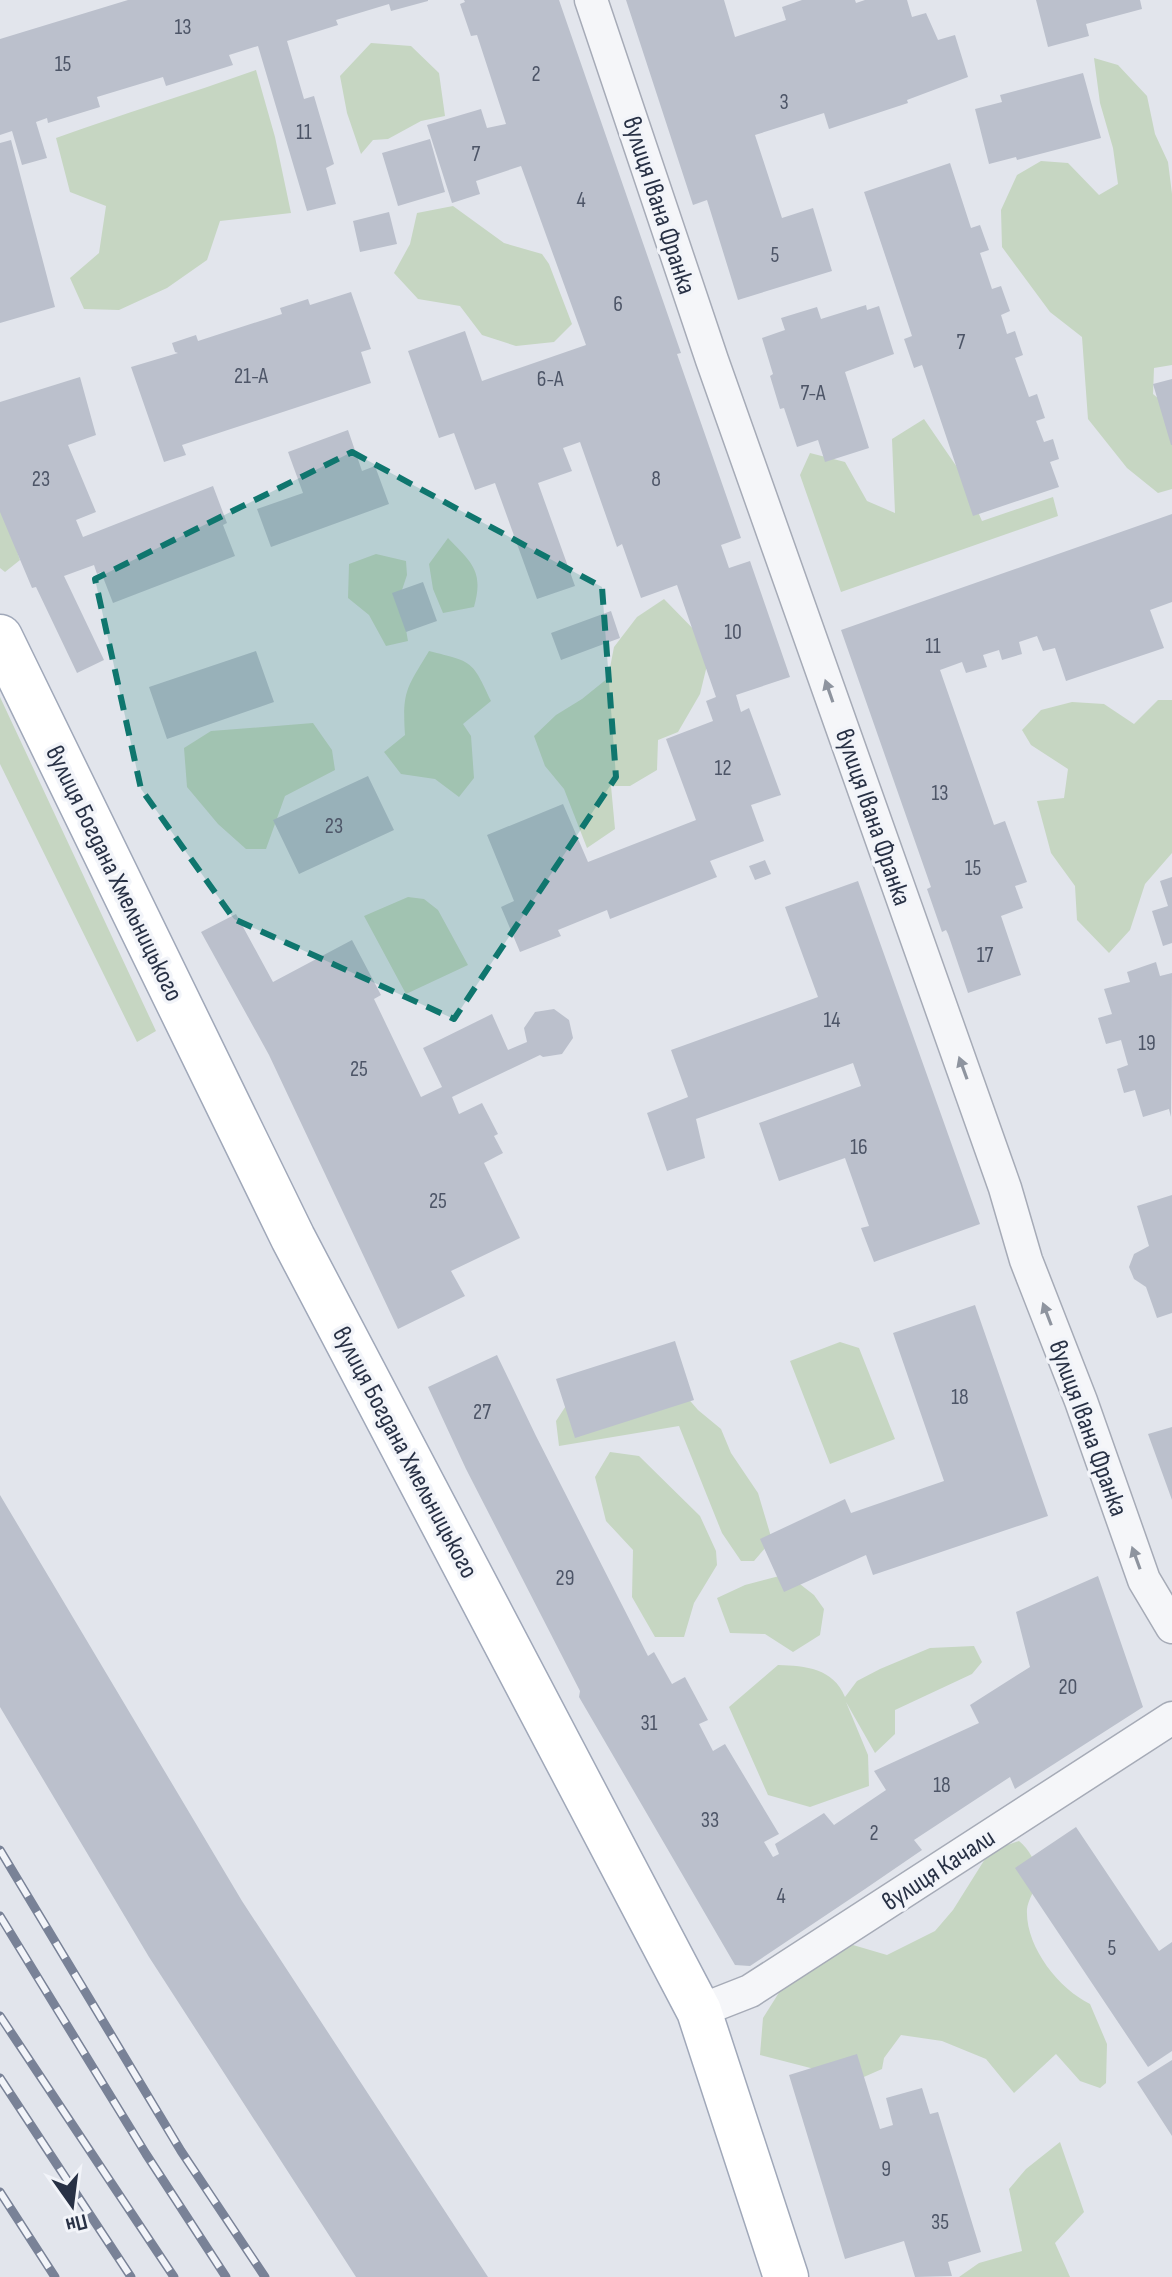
<svg xmlns="http://www.w3.org/2000/svg" width="1172" height="2277" viewBox="0 0 1172 2277" font-family="'Sofia Sans Condensed',sans-serif">
<rect width="100%" height="100%" fill="#e2e5ec"/>
<path fill="#c6d6c2" d="M371,43L411,46L439,73L445,116L421,121L388,139L373,140L361,154L347,113L340,76Z
M1094,58L1118,65L1147,96L1155,134L1168,162L1172,194V365L1154,368L1153,394L1172,410V489L1158,493L1127,468L1088,419L1082,337L1050,312L1002,247L1001,210L1017,175L1041,161L1068,163L1099,195L1118,184L1113,148L1100,103Z
M256,70L275,137L291,213L220,221L207,260L167,288L119,310L84,309L70,278L99,253L106,206L70,192L56,138C122,114 189,94 256,70Z
M453,206L504,243L542,254L549,264L572,324L554,342L516,346L482,335L460,306L418,299L394,273L410,244L417,213Z
M924,419L961,473L982,521L1053,497L1058,516L841,592L800,475L810,453L845,462L867,501L895,513L892,439Z
M0,502L20,560L5,572L0,568Z
M448,538C472,563 484,571 474,607L443,613L433,589L429,564Z
M376,554L406,561L407,575L400,596L408,641L386,646L369,615L348,598L349,564Z
M664,599L706,642L709,657L700,694L678,732L658,740L657,770L630,786H611L615,829L587,848L564,789L545,766L534,736L556,715L582,699L608,678L614,647L637,617Z
M429,651C473,662 472,660 491,701L463,724L471,736L474,778L459,797L435,779L401,774L384,752L405,735C402,690 407,688 429,651Z
M0,697L156,1031L137,1042L0,764Z
M1158,700H1172V853L1145,884L1130,930L1109,953L1077,920L1075,886L1051,853L1037,801L1064,798L1068,769L1031,745L1022,730L1041,710L1072,702L1104,704L1134,724Z
M313,723L332,750L335,770L285,796L266,849H246L218,824L187,787L184,748L211,731Z
M408,897L424,899L438,910L468,965L406,994L364,916Z
M840,1342L859,1348L895,1439L830,1464L790,1361Z
M673,1381L698,1410L721,1429L731,1453L758,1493L772,1540L754,1561H741L722,1533L679,1426L559,1446L556,1421L581,1383Z
M610,1452L639,1456L700,1516L716,1551L717,1565L694,1603L684,1637H655L632,1597L633,1550L606,1521L595,1477Z
M787,1574L814,1595L824,1609L820,1635L793,1652L765,1634L730,1633L717,1598L745,1585Z
M974,1646L982,1662L972,1674L895,1710V1734L875,1753L846,1702L868,1755L869,1786L810,1807L768,1795L729,1707L778,1665C806,1666 833,1668 845,1697L857,1681L880,1669L930,1648Z
M1019,1841C1031,1851 1041,1869 1036,1885C1033,1893 1028,1901 1027,1909C1025,1946 1058,1988 1090,2004L1107,2044L1106,2083L1100,2088L1080,2081L1056,2054L1014,2093L986,2059L942,2041L901,2035L884,2058L882,2069L857,2080L760,2055L763,2018L785,1983L834,1952L853,1945L887,1955L935,1931L953,1910L990,1851Z
M1060,2142L1084,2212L1055,2243L1070,2277H959L979,2263L1022,2251L1009,2189L1026,2169Z"/>
<path fill="#bbc0cc" d="M128,0H428V1L391,11L389,4L336,20L338,25L287,41L304,99L314,96L334,164L326,168L336,204L307,211L258,46L229,55L233,65L166,86L163,77L97,97L100,107L48,123L47,118L36,122L47,158L22,165L12,131L0,135V39Z
M464,0H559L681,353L677,354L741,538L721,545L729,568L750,561L790,677L736,695L741,712L749,708L781,795L751,805L764,841L710,861L717,877L610,919L607,910L558,930L561,936L520,952L501,907L514,901L487,835L563,804L588,862L696,820L666,739L713,721L706,701L716,697L677,585L641,598L622,544L617,547L580,442L563,448L572,471L538,483L575,586L537,599L495,483L475,490L454,433L439,438L408,351L465,331L482,381L586,345L521,166L476,181L480,194L452,203L427,125L481,109L487,128L506,124L477,35L471,36L460,4L465,2Z
M626,0H724L735,37L786,20L782,7L802,0H855L856,3L865,0H907L912,17L926,13L938,40L955,35L968,77L907,100L908,103L829,129L824,113L755,135L782,218L813,208L832,271L738,300L707,200L693,205Z
M1036,0H1140L1142,9L1086,24L1089,36L1048,47Z
M1083,73L1101,138L1017,160L1016,157L989,164L975,109L1002,102L1000,95Z
M430,139L445,192L398,206L382,153Z
M11,140L55,307L0,323V143Z
M950,163L971,228L980,225L989,250L980,253L992,289L1001,286L1010,311L1001,315L1007,334L1015,331L1023,355L1015,358L1029,397L1037,394L1045,418L1036,421L1044,442L1053,439L1059,459L1050,462L1059,487L973,516L922,365L914,368L904,339L912,336L864,192Z
M389,212L397,244L360,252L353,221Z
M351,292L371,349L361,352L371,383L182,445L186,455L164,462L131,367L178,353L175,352L172,343L196,335L198,341L282,314L280,308L308,299L310,305Z
M866,305L867,310L879,306L894,354L845,372L869,448L825,462L818,440L797,447L784,408L780,409L770,376L773,374L762,338L785,330L781,318L817,307L821,319Z
M80,377L96,435L68,445L96,512L76,520L83,537L213,486L227,523L223,525L235,556L113,603L101,572L97,574L94,565L64,576L104,660L77,673L36,587L32,588L0,512V402Z
M1172,379V445H1171L1153,384Z
M348,430L362,471L375,466L389,504L271,547L257,509L303,493L288,452Z
M1172,514V602L1150,610L1164,648L1066,681L1055,648L1043,651L1037,636L1019,642L1022,654L1002,660L999,650L983,655L987,667L966,673L962,662L940,670L994,825L1005,821L1027,882L1015,886L1023,908L1001,916L1021,975L968,993L948,934L946,930L942,932L927,889L931,887L841,630Z
M423,582L437,621L406,632L392,593Z
M611,611L620,638L561,660L551,633Z
M256,651L274,702L167,739L149,687Z
M368,776L394,830L299,874L273,820Z
M765,860L771,874L755,880L749,866Z
M1172,877V943L1163,946L1152,911L1168,906L1160,881Z
M858,881L980,1224L874,1262L861,1228L869,1226L845,1158L779,1181L759,1123L861,1086L853,1063L696,1119L705,1158L667,1171L647,1113L688,1097L671,1050L818,997L785,907Z
M236,914L273,982L352,940L381,995L374,999L421,1097L442,1087L423,1048L492,1014L508,1050L527,1042L524,1028L535,1012L554,1009L569,1020L573,1038L562,1054L543,1057L540,1055L452,1097L459,1114L482,1103L498,1134L494,1136L503,1153L484,1163L520,1238L451,1271L465,1296L398,1329L269,1055L201,932Z
M1156,962L1160,976L1172,973L1171,1117L1169,1109L1143,1117L1135,1090L1124,1093L1117,1069L1128,1065L1121,1040L1106,1044L1098,1018L1112,1014L1104,989L1130,982L1127,972Z
M1172,1195V1313L1157,1318L1146,1287L1134,1279L1129,1267L1134,1254L1149,1246L1137,1206Z
M975,1305L1048,1516L873,1575L866,1555L784,1592L760,1539L845,1499L851,1513L944,1481L893,1333Z
M675,1341L694,1400L575,1438L556,1379Z
M497,1355L536,1436L648,1656L654,1652L672,1684L685,1677L708,1720L699,1724L713,1751L725,1744L779,1834L764,1842L773,1857L779,1854L775,1844L824,1813L834,1825L886,1790L874,1771L979,1723L970,1705L1030,1667L1016,1612L1098,1576L1143,1707L1015,1789L1010,1777L914,1840L922,1850L865,1889L750,1966L735,1965L579,1697L580,1691L466,1469L428,1387Z
M1172,1427V1500L1148,1434Z
M0,1495L242,1901L488,2277H356L149,1957L0,1707Z
M1076,1827L1159,1951L1172,1942V2051L1148,2067L1015,1868Z
M857,2054L880,2129L893,2125L886,2098L922,2088L930,2114L938,2112L981,2252L948,2262L952,2276L915,2277L904,2241L845,2259L789,2075Z
M1172,2060V2136L1137,2082Z"/>
<g fill="none" stroke-linecap="round" stroke-linejoin="round">
<g stroke="#a6abb7" stroke-width="35">
<path id="street" d="M591,0L712,360L1005,1188L1026,1260L1081,1401L1144,1580L1172,1627
M699,2011L750,1991L1172,1718"/>
</g>
<g stroke="#a0a8b9" stroke-width="47">
<path id="primary" d="M0,637L293,1238L699,2011L786,2277"/>
</g>
<use href="#street" stroke="#f5f6f9" stroke-width="32"/>
<use href="#primary" stroke="#fff" stroke-width="44"/>
<g stroke="#798297" stroke-width="9">
<path id="rail" d="M0,1850L181,2151L265,2277
M0,1916L146,2154L226,2277
M0,2016L174,2277
M0,2078L131,2277
M0,2192L55,2277"/>
</g>
<use href="#rail" stroke="#f2f4f9" stroke-width="6" stroke-dasharray="18" stroke-linecap="butt"/>
</g>
<defs><path id="oneway-solid" d="M-6-.8H1V-3.2L6.5 0L1 3.2V.8H-6Z" transform="scale(2)"/></defs>
<g fill="#8e949f">
<use href="#oneway-solid" transform="translate(829 691) rotate(-109)"/>
<use href="#oneway-solid" transform="translate(963 1068) rotate(-110)"/>
<use href="#oneway-solid" transform="translate(1047 1314) rotate(-111)"/>
<use href="#oneway-solid" transform="translate(1136 1558) rotate(-110)"/>
</g>
<path fill="#0f766e" fill-opacity="0.2" stroke="#0f766e" stroke-width="6" stroke-dasharray="16 10" stroke-linejoin="round" d="M352,452L602,587L616,777L454,1019L234,919L141,789L95,579Z"/>
<g text-anchor="middle" stroke-width="7" stroke-linejoin="round" paint-order="stroke">
<g font-size="22" fill="#4d5567">
<text x="183" y="34">13</text>
<text x="63" y="71">15</text>
<text x="536" y="81">2</text>
<text x="784" y="109">3</text>
<text x="304" y="139">11</text>
<text x="476" y="161">7</text>
<text x="581" y="207">4</text>
<text x="775" y="262">5</text>
<text x="618" y="311">6</text>
<text x="961" y="349">7</text>
<text x="251" y="383">21-А</text>
<text x="550" y="386">6-А</text>
<text x="813" y="400">7-А</text>
<text x="41" y="486">23</text>
<text x="656" y="486">8</text>
<text x="733" y="639">10</text>
<text x="933" y="653">11</text>
<text x="723" y="775">12</text>
<text x="940" y="800">13</text>
<text x="334" y="833">23</text>
<text x="973" y="875">15</text>
<text x="985" y="962">17</text>
<text x="832" y="1027">14</text>
<text x="1147" y="1050">19</text>
<text x="359" y="1076">25</text>
<text x="859" y="1154">16</text>
<text x="438" y="1208">25</text>
<text x="960" y="1404">18</text>
<text x="482" y="1419">27</text>
<text x="565" y="1585">29</text>
<text x="1068" y="1694">20</text>
<text x="649" y="1730">31</text>
<text x="942" y="1792">18</text>
<text x="710" y="1827">33</text>
<text x="874" y="1840">2</text>
<text x="781" y="1903">4</text>
<text x="1112" y="1955">5</text>
<text x="886" y="2176">9</text>
<text x="940" y="2229">35</text>
</g>
<g font-size="26" fill="#283145" stroke="#f2f4f9">
<text transform="translate(660 205) rotate(72)" y="9">вулиця Івана Франка</text>
<text transform="translate(874 817) rotate(71)" y="9">вулиця Івана Франка</text>
<text transform="translate(115 873) rotate(64)" y="9">вулиця Богдана Хмельницького</text>
<text transform="translate(1089 1428) rotate(70)" y="9">вулиця Івана Франка</text>
<text transform="translate(406 1452) rotate(62)" y="9">вулиця Богдана Хмельницького</text>
<text transform="translate(938 1869) rotate(-33)" y="9">вулиця Качали</text>
</g>
</g>
<g transform="translate(72 2205) rotate(166)" stroke="#f2f4f9" stroke-width="6" paint-order="stroke">
<path d="M0-6L14 30L0 20L-14 30Z" fill="#283145"/>
<text y="-12" font-size="22" font-weight="bold" text-anchor="middle" fill="#283145">Пн</text>
</g>
</svg>
